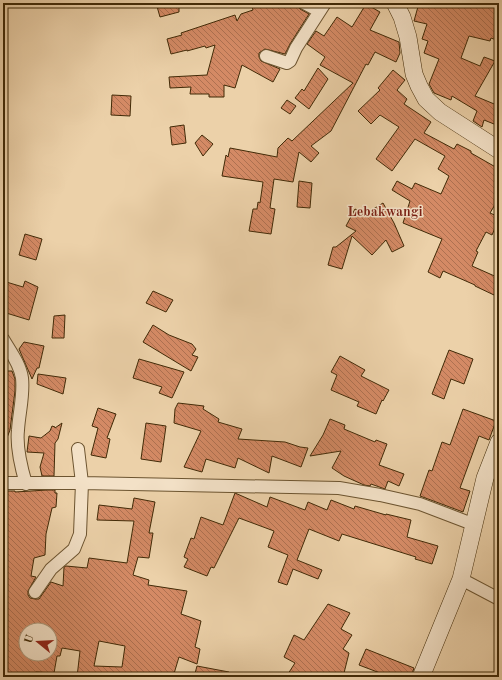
<svg xmlns="http://www.w3.org/2000/svg" width="502" height="680" viewBox="0 0 502 680" font-family="'Old Standard TT',serif">
<defs>
<pattern id="building-back-hatch" width="6" height="6" patternUnits="userSpaceOnUse"><rect width="6" height="6" fill="#d48a65"/><path d="M-1 5l2 2M0 0l6 6M5-1l2 2" fill="none" stroke="#ae7151"/></pattern>
</defs>
<rect width="100%" height="100%" fill="#ecd1a9"/>
<filter id="stains"><feTurbulence type="fractalNoise" baseFrequency=".005" numOctaves="4"/><feColorMatrix values="0 0 0 0 .2 0 0 0 0 .09 0 0 0 0 .02 0 0 0 .5 -.17"/></filter>
<radialGradient id="worn" r=".72"><stop offset=".6" stop-color="#630" stop-opacity="0"/><stop offset="1" stop-color="#630" stop-opacity=".3"/></radialGradient>
<path fill="url(#building-back-hatch)" stroke="#412a07" fill-rule="evenodd" d="M156,3H179V12L160,17Z
M251,3H297L300,9L309,14L290,44L285,54L265,49L259,53V57L261,61L280,69L273,82L242,65L235,88L224,85V97H209V94H190L191,87L170,88L169,77L207,75L215,45L206,48L205,46L187,51V50L171,54L167,39L182,35L181,33L235,15L237,21L241,14L253,10Z
M419,3H499V41L491,38L490,41L469,36L461,58L480,66L484,57L495,61L475,96L499,106V126L484,120L482,127L473,121L477,111L452,96L451,100L434,93L429,84L439,59L424,53L428,41L422,39L427,24L414,21Z
M366,4L380,12L370,30L399,42L400,53L396,62L375,52L368,65L366,64L331,131L311,146L319,153L311,162L299,152L293,182L274,179L270,208L275,209L271,234L249,231L253,209H257L258,202L260,203L263,182L222,176L226,155L228,157L230,148L277,157L278,148L288,138L292,141L353,83L320,65L325,57L307,44L316,31L324,36L337,17L352,27Z
M318,68L328,79L309,109L295,98L302,89L304,91Z
M393,70L405,80L397,90L407,99L404,104L431,122L424,133L454,149L457,144L471,151V153L499,169V198L490,213L499,217V219L492,235L486,232L476,251L478,252L472,266L499,278V284L494,295L475,286V285L443,271L440,278L428,272L442,239L403,223L410,201L392,190L397,181L412,189L415,183L441,194L449,176L438,169L445,156L415,139L392,171L376,159L399,127L380,115L371,124L358,111L380,90L378,88Z
M112,95L131,96L130,116L111,115Z
M287,100L296,106L290,114L281,108Z
M184,125L186,143L172,145L170,127Z
M202,135L213,144L203,156L195,143Z
M299,181L312,183L310,208L297,207Z
M383,203L394,223L404,246L392,252L386,240L372,255L352,236L342,269L328,265L333,247H336L356,231L346,226L355,209L365,214Z
M25,234L42,239L36,260L19,255Z
M3,281L23,287L25,281L38,287L29,320L3,312Z
M153,291L173,300L166,312L146,303Z
M65,315L64,338H52L54,316Z
M153,325L169,335L192,344L196,349L192,355L198,357L191,371L143,342Z
M24,342L44,346L39,368H37L32,379L19,349Z
M449,350L473,359L464,384L451,379L444,399L432,394Z
M340,356L365,370L361,376L389,390L383,401L382,400L376,414L357,406L359,402L331,390L337,375L331,372Z
M139,359L184,372L172,398L159,393L162,387L133,378Z
M5,371H12L15,379V391L10,430L3,448V378Z
M38,374L66,378L63,394L37,384Z
M178,403L204,406L203,409L219,419L218,422L242,429L238,439L285,442L300,447L308,448L301,467L272,456L269,473L238,458L235,468L206,459L202,472L184,467L201,431L174,423L175,409Z
M98,408L116,414L107,438L110,439L106,458L91,455L98,428L92,426Z
M463,409L496,421L489,440L479,436L460,488L470,491L463,512L420,496L429,470L432,471L442,442L450,445Z
M330,419L345,425L344,429L375,442L376,440L387,444L379,465L404,474L399,486L388,481L385,489L371,484L370,486L364,485L344,476L332,468L341,451L310,456L323,435Z
M62,423L58,439L55,443L54,476H42L40,467L44,453L27,452L29,436L41,438L50,431L52,426L55,427V428Z
M146,423L166,426L161,462L141,459Z
M47,490H55V493H57L56,507L52,508L46,534L45,555L34,558L31,576L36,577L28,591V595L30,598L35,599H39L51,582L63,586L64,567L66,566L87,568L89,558L127,563L134,521L97,520L99,505L132,509L134,498L155,502L149,533H153L149,558L138,557L133,575L149,580L148,585L187,591L181,614L201,621L195,647L200,649L197,664L179,657L173,677H77L80,651L62,648L60,656H57L54,673L36,672V677H3V491H15V492ZM26,630H50V654H26ZM99,641L125,646L122,667L94,666Z
M235,493L267,507L270,497L305,510L308,502L327,510L331,500L354,509L355,506L386,515V514L411,520L407,537L438,546L432,564L415,559L416,557L342,534L339,541L309,529L297,560L322,570L318,579L293,569L287,585L278,582L288,555L268,547L274,531L239,518L214,568L211,567L207,576L184,567L188,559L184,557L191,538L194,539L201,517L223,525Z
M328,604L350,613L341,629L352,635L343,649L349,653L343,677H286L295,663L284,657L294,635L304,640Z
M366,649L414,668L411,677H378L380,673L359,665Z
M197,666L229,672L228,677H194Z"/>
<g fill="none" stroke-linecap="round" stroke-linejoin="round">
<g stroke="#6c5430" stroke-width="14">
<path id="street" d="M304,3L319,11
M266,56L287,63L290,61L296,48L325,3
M3,339C10,351 20,364 22,378C24,395 19,413 18,430C16,447 21,467 26,484
M3,483H82L339,488L380,495L420,504L475,525
M461,579L499,599
M35,592L51,569L74,549L80,534L82,483L78,449"/>
</g>
<g stroke="#412a07" stroke-width="18">
<path id="secondary" d="M395,3L402,17L408,37L414,74L419,86L426,99L440,112L499,150
M421,677L461,579L485,478L499,442"/>
</g>
<use href="#street" stroke="#f3e1c7" stroke-width="12"/>
<use href="#secondary" stroke="#f3e1c7" stroke-width="17"/>
</g>
<g text-anchor="middle" stroke-width="3" stroke-linejoin="round" paint-order="stroke">
<g font-size="14" font-weight="bold" fill="#7a1f14" stroke="#f3e1c7">
<text x="385" y="216">Lebakwangi</text>
</g>
</g>
<rect width="502" height="680" fill="none" stroke="#ecd1a9" stroke-width="16"/>
<rect x="4" y="4" width="494" height="672" fill="none" stroke="#412a07" stroke-width="2"/>
<rect x="8" y="8" width="486" height="664" fill="none" stroke="#412a07"/>
<g transform="translate(38 642) rotate(288)"><circle r="19" fill="#f3e1c7" stroke="#ac987a"/>
<path d="M0-3L7 15L0 10L-7 15Z" fill="#8f2418"/>
<text y="-6" font-size="11" font-weight="bold" text-anchor="middle" fill="#412a07">U</text>
</g>
<rect width="100%" height="100%" filter="url(#stains)"/>
<rect width="100%" height="100%" fill="url(#worn)"/>
</svg>
